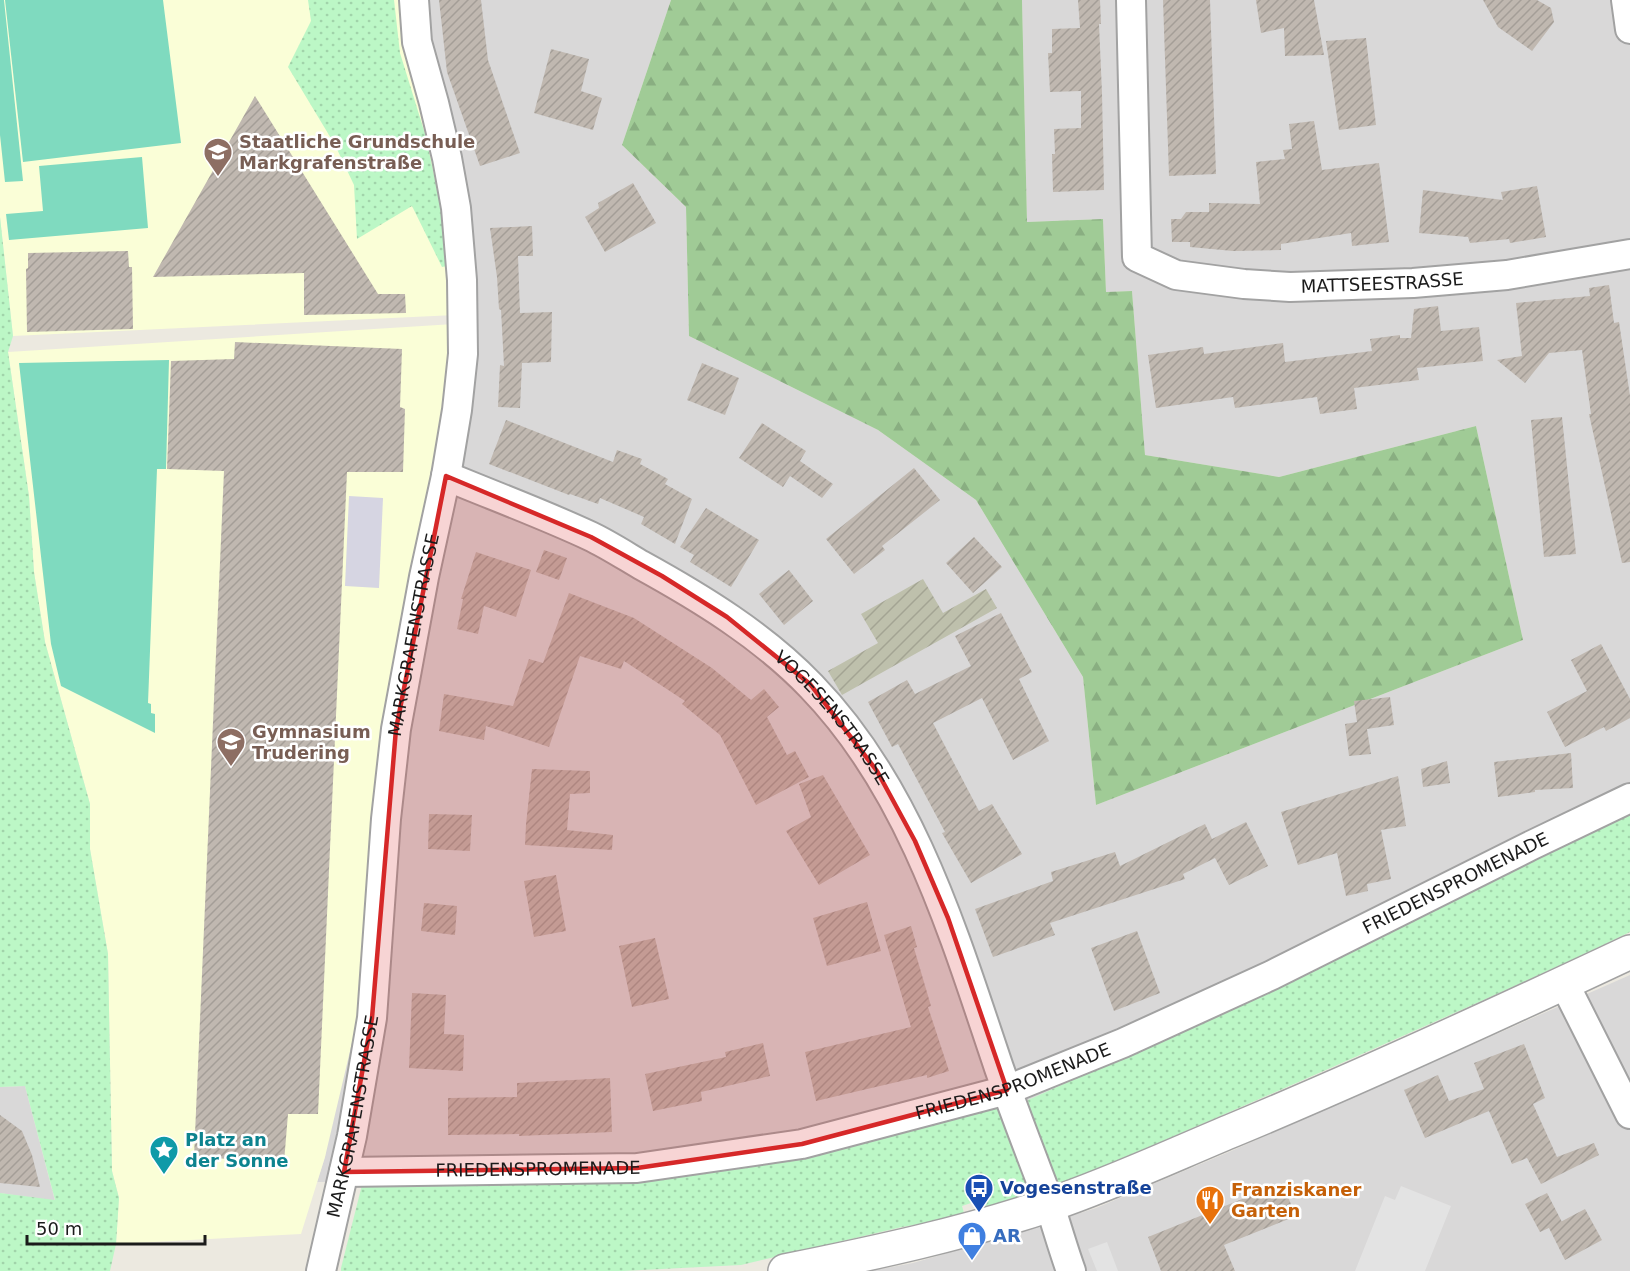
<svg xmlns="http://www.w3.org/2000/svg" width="1630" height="1271" viewBox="0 0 1630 1271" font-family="'DejaVu Sans',sans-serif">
<defs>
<pattern id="construction-furrows" width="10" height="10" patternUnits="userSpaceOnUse" patternTransform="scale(1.5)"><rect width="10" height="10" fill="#bec0ac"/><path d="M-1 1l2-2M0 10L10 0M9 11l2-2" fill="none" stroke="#a3a493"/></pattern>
<pattern id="forest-firs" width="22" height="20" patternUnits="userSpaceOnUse" patternTransform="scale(1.5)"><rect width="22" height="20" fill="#a0cb96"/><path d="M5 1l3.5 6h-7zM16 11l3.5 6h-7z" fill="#89ae81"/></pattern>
<pattern id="park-dots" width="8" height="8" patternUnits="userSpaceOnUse" patternTransform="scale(1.5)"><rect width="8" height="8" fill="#bcf7c6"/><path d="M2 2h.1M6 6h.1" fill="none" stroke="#a1d3aa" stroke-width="1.8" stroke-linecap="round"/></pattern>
<pattern id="building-hatch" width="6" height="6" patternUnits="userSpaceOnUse" patternTransform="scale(1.5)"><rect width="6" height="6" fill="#c0b8b0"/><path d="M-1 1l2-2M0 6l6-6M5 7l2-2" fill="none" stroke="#a49e97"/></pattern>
</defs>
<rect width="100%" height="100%" fill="#ece9e0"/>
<path fill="#d9d8d8" d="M399,0H671L622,145L686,207L689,336L878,430L976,500L1083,677L1096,805L1523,640L1476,426L1279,477L1145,455L1132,291L1106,292L1103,219L1027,222L1022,0H1630V808L1126,1056L1028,1100L637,1179L317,1182L325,1157L385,731L455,315L405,51Z
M1630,975V1271H870L913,1263L1024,1231L1096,1208L1229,1152Z
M25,1086L55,1201L0,1193V1087Z"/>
<path fill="#fafed7" d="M0,0H399L405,51L429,136L445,217L455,315L13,336L0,217Z
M454,324L359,1013L325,1157L301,1234L116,1244L119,1198L112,1171L108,954L90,849V804L45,642L34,572L29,496L8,352Z"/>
<path fill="url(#construction-furrows)" d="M923,579L943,613L986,589L997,608L842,695L828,671L878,643L861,614Z"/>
<path fill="url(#forest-firs)" d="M671,0H1022L1027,222L1103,219L1106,292L1132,291L1145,455L1279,477L1476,426L1523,640L1096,805L1083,677L976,500L878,430L689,336L686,207L622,145Z"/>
<path fill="url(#park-dots)" d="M308,0H394L400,53L426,137L443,218L447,266L442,267L412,206L357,239L354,185L335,145L288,67L311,21Z
M0,217L13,336L8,352L29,496L34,572L45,642L90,804V849L108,954L112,1171L119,1198L116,1244L110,1271H0V1193L55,1200L25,1086L0,1087Z
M1630,808V932C1533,979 1434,1022 1335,1066C1241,1107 1146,1149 1050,1188L1031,1127L1028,1100L1126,1056Z
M999,1105L1033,1197L992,1209L990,1205L982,1207L980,1200L962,1206L964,1213L942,1220L902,1227L741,1265L622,1271H341V1268L363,1181L637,1179Z"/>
<path fill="#7fdabf" d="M0,0H4L23,181L5,182L0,135Z
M5,0H163L181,143L23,162Z
M142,157L148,228L9,240L6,214L43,211L39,166Z
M169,360L166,469H157L148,703L151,704V713L155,714V733L61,686L51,644L19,363Z"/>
<path fill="#e3e3e3" d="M1401,1186L1451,1206L1425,1271H1355L1385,1196L1395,1200Z
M1107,1242L1118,1271H1097L1088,1249Z"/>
<path fill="#d6d5e2" d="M349,496L383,498L379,588L345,586Z"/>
<path fill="url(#building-hatch)" d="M439,0H481L488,60L520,153L480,166L447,72Z
M1078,0H1100L1101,24H1099L1102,93L1104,190L1053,192L1052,154H1055L1054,129L1081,128V91L1050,92L1048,53H1052V29L1080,28Z
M1163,0H1210L1216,174L1169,176Z
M1256,0H1314L1324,55L1285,56L1284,28L1261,33Z
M1483,0H1537L1551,8L1554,22L1532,51L1498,27Z
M1366,38L1376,125L1339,130L1326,41Z
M551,49L589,59L581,91L602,98L593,130L534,113Z
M255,96L378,294H405L406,313L304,315V273L153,277Z
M1314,121L1322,170L1379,163L1389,242L1352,246L1351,233L1281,244V250L1233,251L1190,247V242H1172L1171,219H1181L1186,212H1209V203L1260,204L1256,162L1285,159L1283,150L1292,149L1289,124Z
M633,183L656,223L605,252L585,217L599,208L598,203Z
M1537,186L1546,237L1510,243L1509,239L1470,243L1468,237L1419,233L1423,190L1503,200L1501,192Z
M532,226L533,256H518L520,313L552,312L551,362L522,363L520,408L498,407L500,365L504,366L501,310L499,309L497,277L490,228Z
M128,251L129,267H132L133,329L27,332L26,269L28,268V253Z
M1609,285L1614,323L1619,322L1630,396V562L1622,563L1589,414H1591L1582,350L1549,353L1525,383L1497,360L1522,356L1516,303L1590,296L1589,288Z
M1438,306L1441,331L1479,327L1483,361L1417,368L1419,380L1354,388L1357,409L1320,414L1317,397L1235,408L1233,397L1156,408L1148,355L1203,347L1204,354L1283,343L1285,362L1372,351L1370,339L1400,335V338H1411L1414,309Z
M235,342L402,349L400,407L405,409L403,472H347L318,1114H288L284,1162L194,1157L224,471L167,469L171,361L234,359Z
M702,363L739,378L725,415L687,400Z
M1562,417L1576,554L1544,557L1531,420Z
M506,420L613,462L617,450L642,459L640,464L668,479L665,484L692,499L675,544L641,524L644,517L600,498L598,504L570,494L569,495L489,464Z
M762,423L806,451L800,461L833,484L822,498L790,476L783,487L739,458Z
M914,468L940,500L882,546L885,550L854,574L826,539Z
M706,508L759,540L731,587L690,562L694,555L680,547Z
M974,537L1002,567L973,593L946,563Z
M544,550L567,558L559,580L536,572Z
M476,552L531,570L516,617L484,606L478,634L457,629L463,599H461Z
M789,570L813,601L784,625L759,594Z
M569,593L634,618L712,668L751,700L764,689L779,707L767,717L787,755L795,751L809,777L756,805L720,735L682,704L685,701L624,661L621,669L580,656L549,747L486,726L484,740L439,731L444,694L513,706L529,659L543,663Z
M1001,613L1032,672L1019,679L1049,741L1013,760L982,698L933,723L979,811L992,804L1022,854L971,883L942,833L945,832L898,744L892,747L868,702L907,680L915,694L971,666L955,636Z
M1601,644L1630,699V718L1606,731L1604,727L1565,747L1547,712L1587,691L1571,660Z
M1390,697L1394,725L1367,729L1371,754L1349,756L1345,724L1357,722L1354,701Z
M1571,753L1573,788L1535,790V792L1498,797L1494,762Z
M1447,761L1450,783L1423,787L1421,769Z
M532,769L590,771V793L570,794L567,830L613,835L612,850L525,845L526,824Z
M823,775L870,855L819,885L786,831L811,817L799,784Z
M1398,776L1406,826L1381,830L1391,879L1367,884L1368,891L1346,896L1337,853L1298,865L1281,812Z
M429,814L472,815L470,851L428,849Z
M1246,822L1268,866L1229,885L1215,858L1183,874L1185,879L1050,923L1055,935L993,957L975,909L1053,881L1051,872L1115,852L1120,866L1205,824L1212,839Z
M556,875L566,931L534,937L524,881Z
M867,902L881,951L827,966L813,918Z
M424,903L457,906L455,935L421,931Z
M911,926L917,947L914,948L931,1006L928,1007L949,1071L927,1078V1075L816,1101L805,1052L911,1027L884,935Z
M1137,931L1160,993L1114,1011L1091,948Z
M655,938L669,999L632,1007L619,946Z
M412,993L446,995L444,1034L464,1035L463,1071L409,1068Z
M763,1043L770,1076L701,1092L702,1101L653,1111L645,1074L726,1057L725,1052Z
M1524,1044L1545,1098L1533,1104L1557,1157L1594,1143L1599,1155L1541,1184L1527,1158L1512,1164L1489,1111L1425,1138L1404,1090L1438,1075L1449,1101L1484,1089L1474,1063Z
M610,1078L612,1132L519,1136V1134L448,1135V1098L517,1097V1083Z
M0,1115L22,1131L32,1155L40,1187L0,1183Z
M1282,1183L1296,1216L1224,1245L1235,1271H1161L1148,1237Z
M1547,1193L1562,1222L1540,1232L1525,1204Z
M1585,1209L1602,1240L1565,1260L1549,1228Z"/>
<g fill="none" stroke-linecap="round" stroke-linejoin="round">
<g stroke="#a2a2a2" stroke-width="32">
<g id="minor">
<path id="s1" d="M1131,0L1137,257L1176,275L1244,284L1290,287L1413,283L1507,275L1630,254"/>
<path d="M1626,0L1630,29"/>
<path id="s2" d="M446,476C494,496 543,514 590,536C607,544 624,555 641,565C701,598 763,636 811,686C912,790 954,935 999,1068C1014,1111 1030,1152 1046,1194C1055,1220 1062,1246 1071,1271"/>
<path d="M1564,983L1630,1114"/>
<path id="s3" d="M344,1172L637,1168L802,1144L1007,1090L1123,1043L1272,975L1530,846L1630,798"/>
<path id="s4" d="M321,1271L352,1136L372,1018L386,819L396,729L424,577L446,476L457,410L463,354L462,280L456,208L447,158L434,103L417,42L414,0"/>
</g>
</g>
<g stroke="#a2a2a2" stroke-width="36">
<path id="tertiary" d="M785,1271C874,1253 963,1234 1049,1205C1111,1184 1171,1156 1231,1131C1366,1075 1498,1014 1630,952"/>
</g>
<use href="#minor" stroke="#fff" stroke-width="28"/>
<use href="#tertiary" stroke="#fff" stroke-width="33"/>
</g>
<path fill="#d62828" fill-opacity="0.2" stroke="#d62828" stroke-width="4.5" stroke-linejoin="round" d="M446,476L591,537L662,576L727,617L810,684L877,771L915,841L948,918L1007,1090L802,1144L637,1168L344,1172L372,1018L396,729Z"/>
<defs>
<g id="school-pin" transform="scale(1.5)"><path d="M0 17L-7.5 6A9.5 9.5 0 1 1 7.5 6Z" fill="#8d6e63" stroke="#fff"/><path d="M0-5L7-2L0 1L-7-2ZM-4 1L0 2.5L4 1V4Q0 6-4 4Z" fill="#fff"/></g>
<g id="sight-pin" transform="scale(1.5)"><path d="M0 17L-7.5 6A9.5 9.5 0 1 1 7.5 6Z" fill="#0f9aa8" stroke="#fff"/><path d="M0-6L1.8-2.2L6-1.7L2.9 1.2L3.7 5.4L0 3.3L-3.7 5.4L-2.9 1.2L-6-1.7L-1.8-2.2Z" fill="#fff"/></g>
<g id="bus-pin" transform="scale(1.5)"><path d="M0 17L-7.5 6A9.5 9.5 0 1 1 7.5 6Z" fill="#1a4fb4" stroke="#fff"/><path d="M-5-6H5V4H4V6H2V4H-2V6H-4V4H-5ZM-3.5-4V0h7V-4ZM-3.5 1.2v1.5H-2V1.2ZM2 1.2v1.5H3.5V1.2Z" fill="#fff"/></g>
<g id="restaurant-pin" transform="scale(1.5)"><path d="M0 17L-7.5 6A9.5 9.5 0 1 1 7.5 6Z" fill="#e8710a" stroke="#fff"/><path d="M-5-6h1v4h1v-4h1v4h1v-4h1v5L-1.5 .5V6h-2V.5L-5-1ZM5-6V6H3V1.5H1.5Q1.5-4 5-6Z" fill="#fff"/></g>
<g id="shop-pin" transform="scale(1.5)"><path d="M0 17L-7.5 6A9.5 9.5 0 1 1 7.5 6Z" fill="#3f7fe0" stroke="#fff"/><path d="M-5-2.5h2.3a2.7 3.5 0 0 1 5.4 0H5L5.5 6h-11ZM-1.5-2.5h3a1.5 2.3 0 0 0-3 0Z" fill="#fff"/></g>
</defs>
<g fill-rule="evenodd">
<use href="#school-pin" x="218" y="152"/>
<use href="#school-pin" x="231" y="742"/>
<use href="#sight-pin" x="164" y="1150"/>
<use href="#bus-pin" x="979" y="1188"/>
<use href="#restaurant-pin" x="1210" y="1200"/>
<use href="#shop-pin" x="972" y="1236"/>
</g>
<g text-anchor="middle" stroke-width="5" stroke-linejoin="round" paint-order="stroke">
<g font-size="18" font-weight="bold" fill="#785e54" stroke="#fff" text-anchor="start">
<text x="239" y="148">Staatliche Grundschule<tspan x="239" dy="21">Markgrafenstraße</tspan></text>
<text x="252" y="738">Gymnasium<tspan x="252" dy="21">Trudering</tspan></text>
</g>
<g font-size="18" fill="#1b1b1b" stroke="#fff">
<text dy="6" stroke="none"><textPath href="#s1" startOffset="507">MATTSEESTRASSE</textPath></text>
<text dy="6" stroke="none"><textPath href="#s4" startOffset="644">MARKGRAFENSTRASSE</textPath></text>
<text dy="6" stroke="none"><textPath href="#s2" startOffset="462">VOGESENSTRASSE</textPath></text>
<text dy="6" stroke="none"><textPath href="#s3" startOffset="1166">FRIEDENSPROMENADE</textPath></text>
<text dy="6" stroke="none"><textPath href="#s3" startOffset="680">FRIEDENSPROMENADE</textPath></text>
<text dy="6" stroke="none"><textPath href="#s4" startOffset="158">MARKGRAFENSTRASSE</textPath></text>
<text dy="6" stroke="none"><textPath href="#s3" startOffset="194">FRIEDENSPROMENADE</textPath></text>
</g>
<g font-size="18" font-weight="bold" fill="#0d838f" stroke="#fff" text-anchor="start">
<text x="185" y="1146">Platz an<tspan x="185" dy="21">der Sonne</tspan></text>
</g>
<g font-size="18" font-weight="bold" fill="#164399" stroke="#fff" text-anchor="start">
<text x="1000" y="1194">Vogesenstraße</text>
</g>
<g font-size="18" font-weight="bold" fill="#c56008" stroke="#fff" text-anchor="start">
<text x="1231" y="1196">Franziskaner<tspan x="1231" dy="21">Garten</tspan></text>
</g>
<g font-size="18" font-weight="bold" fill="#366cbe" stroke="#fff" text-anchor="start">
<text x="993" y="1242">AR</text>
</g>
</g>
<path d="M27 1235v9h178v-9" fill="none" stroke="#1b1b1b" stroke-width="3"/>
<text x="36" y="1235" font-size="18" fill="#1b1b1b" stroke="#ffffff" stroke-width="4.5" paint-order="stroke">50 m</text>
</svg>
